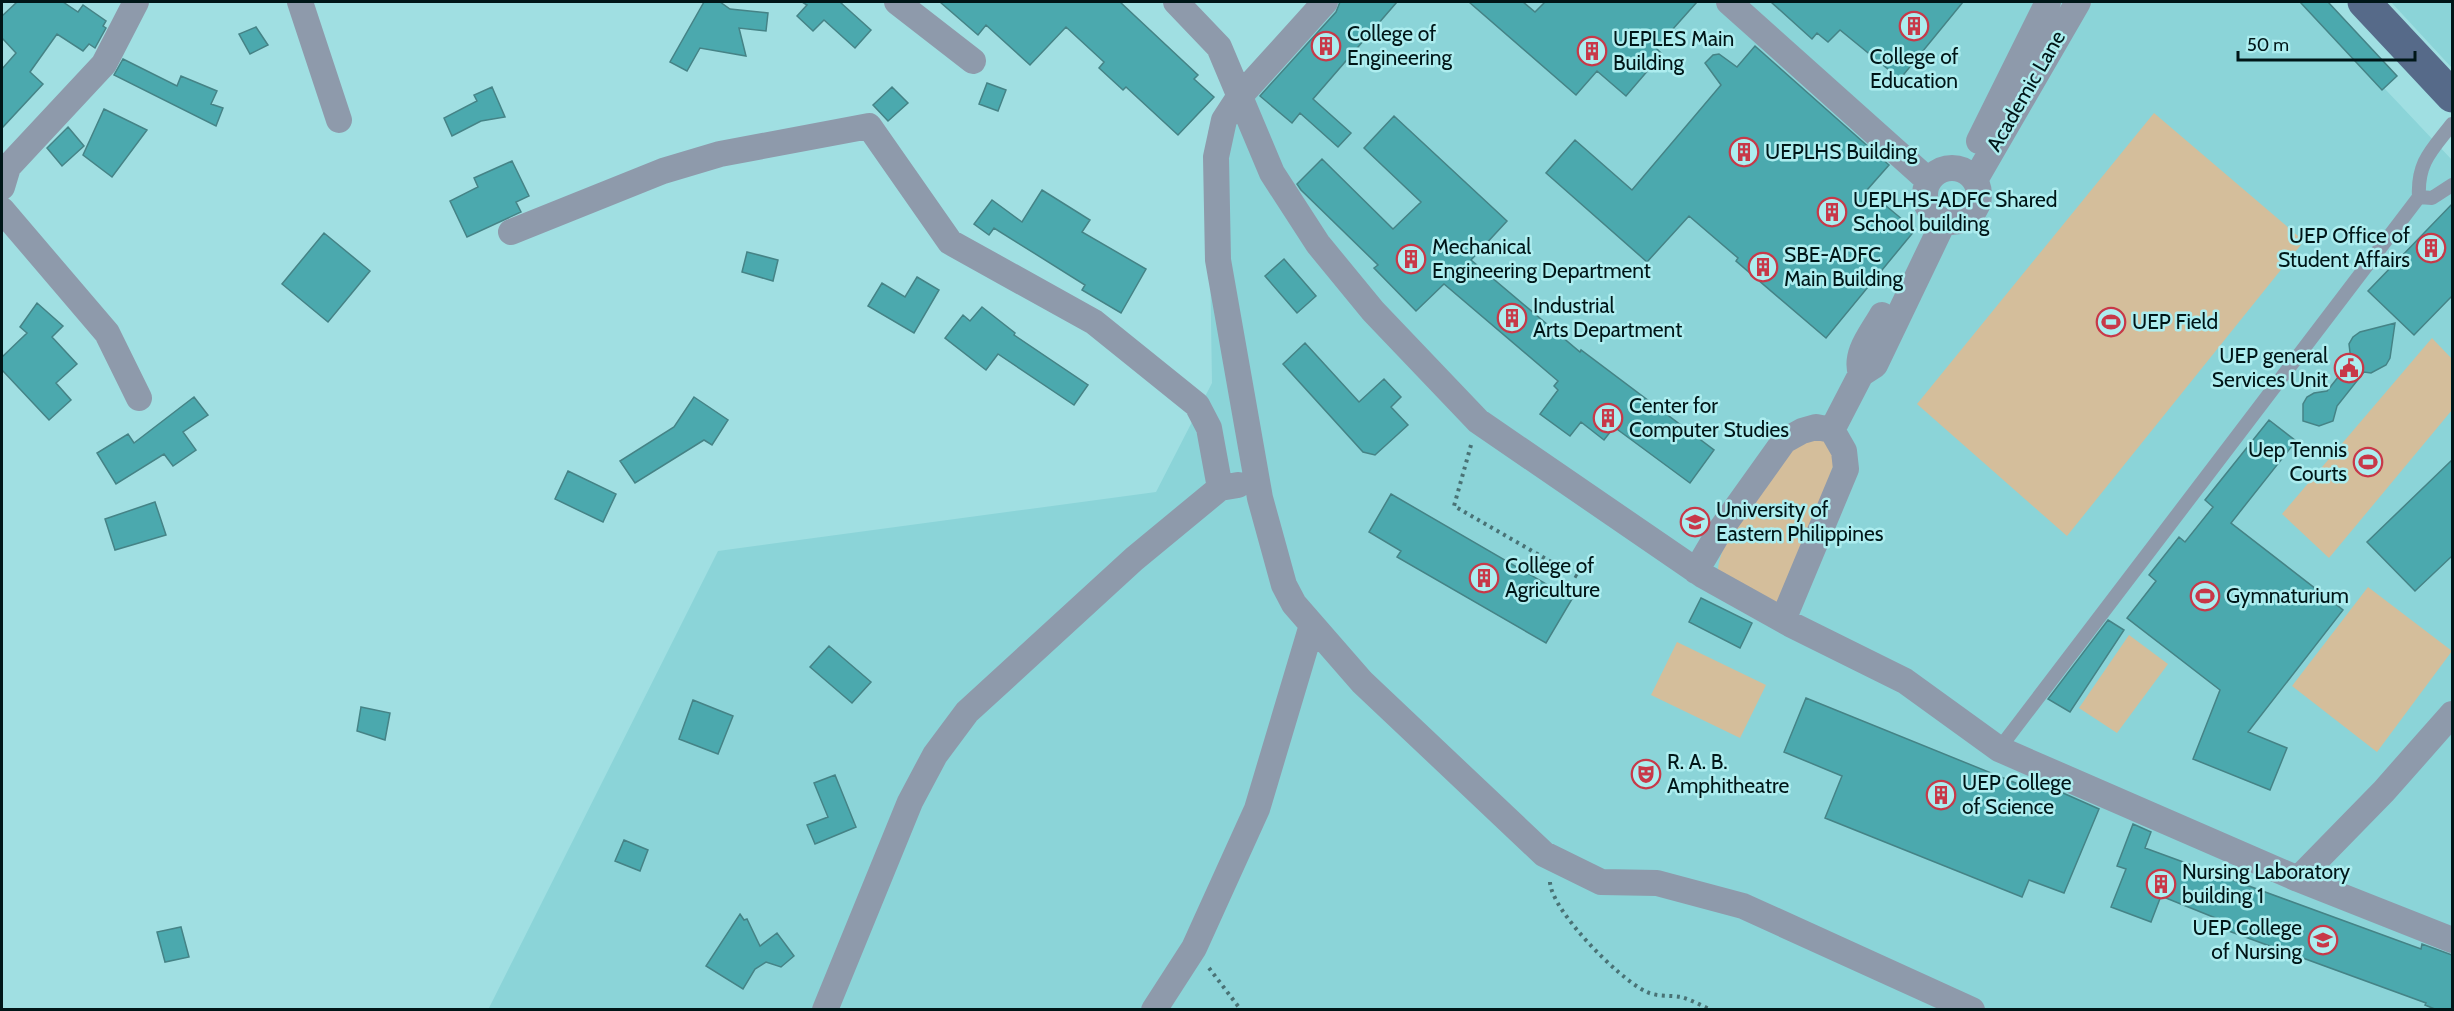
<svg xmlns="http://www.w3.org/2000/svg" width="2454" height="1011" viewBox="0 0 2454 1011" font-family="Cabin,sans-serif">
<rect width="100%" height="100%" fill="#a0dfe2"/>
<path fill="#8bd4d8" d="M1324,2H2303L2452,160V1009L488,1010L718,551L1156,492L1212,383L1208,131Z
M2391,2H2452V68Z"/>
<path fill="#d4be9b" d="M2154,113L2304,241L2067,536L1917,404Z
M2432,338L2452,359V410L2329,558L2282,514Z
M1825,437L1835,461L1781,609L1718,573C1717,543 1763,477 1779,449Z
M2368,587L2452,651L2377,752L2292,686Z
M2129,635L2168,664L2117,733L2079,708Z
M1677,642L1766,685L1740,738L1651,695Z"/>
<path fill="#4ba9ae" stroke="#458386" stroke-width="1.5" d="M17,2H63L78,12L83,5L106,21L103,26L106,28L95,48L89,44L83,51L57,34L30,72L43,84L2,128V69L16,53L2,38V16Z
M704,2H720L730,9L768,13L766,31L739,28L746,56L700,48L687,71L670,62Z
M802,2H843L841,3L871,30L855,48L824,20L813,31L797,16L807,5Z
M940,2H1120L1198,75L1194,79L1214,97L1178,135L1126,87L1123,90L1099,68L1104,62L1066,27L1030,65L986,25L978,35Z
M1340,2H1397L1313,99L1351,133L1338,147L1300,113L1292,123L1260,96L1336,12Z
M1469,2H1523L1535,12L1545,2H1697L1656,48L1662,54L1626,96L1597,71L1576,95Z
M1771,2H1963L1900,79L1840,30L1828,42L1817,33L1812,39Z
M2300,2H2328L2397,76L2382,90Z
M256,27L268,45L250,54L239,34Z
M1755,46L1889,165L1867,190L1915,230L1826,338L1736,261L1738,258L1689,216L1647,262L1546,173L1575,140L1632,190L1721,85L1705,63L1713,55L1719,54L1737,67Z
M123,59L177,86L181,76L217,91L211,104L223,108L216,126L114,75Z
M987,83L1006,90L998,111L979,104Z
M492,87L505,117L481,121L452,136L444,118L477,101L474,95Z
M892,87L908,103L888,121L873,105Z
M104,109L147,130L112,177L83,155Z
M1394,116L1507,221L1471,260L1580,352L1581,350L1714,450L1690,483L1614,427L1604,440L1581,422L1570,436L1540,414L1558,390L1554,386L1558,381L1444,284L1416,311L1374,268L1378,265L1301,190L1297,184L1322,159L1393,229L1421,202L1364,148Z
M68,127L84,146L62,166L47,148Z
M512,161L529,196L516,202L521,212L467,237L450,201L478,187L474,178Z
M1042,190L1090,220L1082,232L1146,269L1121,313L1082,290L1085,285L994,228L989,235L974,224L992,200L1022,222Z
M2452,204V296L2414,335L2368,291Z
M324,233L370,271L328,322L282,284Z
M747,252L778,260L773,281L742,272Z
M1284,259L1316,296L1297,313L1265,276Z
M917,277L939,290L914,333L868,306L882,283L905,297Z
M37,303L63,326L52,337L77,364L56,383L71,400L49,420L2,370V357L27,333L20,327Z
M982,307L1015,333L1014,335L1088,385L1074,405L998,354L986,370L945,338L963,315L970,321Z
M2395,323L2390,358L2386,365L2371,373L2364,372L2337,406L2333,421L2319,426L2303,421V404L2307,397L2314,393L2327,391L2351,361L2349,344L2353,337L2360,332Z
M1305,343L1359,402L1384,379L1401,397L1391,407L1408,425L1375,455L1363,452L1283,364Z
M194,397L208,415L183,432L196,450L173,466L164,454L116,484L97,453L128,434L134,443Z
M694,397L728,420L712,445L704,440L635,483L620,461L674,427Z
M2269,420L2296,441L2231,523L2343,610L2248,732L2287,748L2270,790L2193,759L2220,690L2127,618L2156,581L2149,575L2179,537L2185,542L2213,507L2205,500Z
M2452,460V556L2415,591L2367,542Z
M568,471L616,494L603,522L555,499Z
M1391,494L1572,599L1546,643L1397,557L1401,551L1369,532Z
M155,502L166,535L115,550L105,519Z
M1701,598L1752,623L1740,648L1689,622Z
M2108,620L2124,630L2070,712L2048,699Z
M829,646L871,682L852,703L810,667Z
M1806,698L2033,790L2036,781L2099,809L2064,893L2029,880L2022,897L1825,818L1842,776L1784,752Z
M693,700L733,716L718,754L679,739Z
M361,707L390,713L385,740L357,731Z
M835,775L856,827L815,844L807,825L828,817L814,783Z
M2133,824L2151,832L2145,848L2421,949L2422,944L2452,955V1010H2437L2425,1005L2426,1003L2215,926L2218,919L2161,896L2151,922L2111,907L2126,869L2117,866Z
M624,840L648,850L640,871L615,861Z
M740,914L744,920L747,919L760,946L777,933L794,956L781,967L766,962L755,969L743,989L706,966Z
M181,927L189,957L165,962L157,932Z"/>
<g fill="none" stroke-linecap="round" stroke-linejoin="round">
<path stroke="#497275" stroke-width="4" stroke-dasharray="3 4.5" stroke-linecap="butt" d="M1471,445L1454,506L1581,579
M1550,882C1551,910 1618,978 1645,991C1655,997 1670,995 1681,997C1691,1000 1701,1005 1711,1010
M1209,968L1241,1010"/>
<path stroke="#8e9aab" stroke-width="14" d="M2419,197L2432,198L2452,185
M1999,749L2419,197C2417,162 2432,150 2452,124"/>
<path stroke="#8e9aab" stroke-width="26" d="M300,2L339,120
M897,2L973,61
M1176,2L1219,47L1272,173L1318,244L1373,311L1478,421L1704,576L1790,624L1905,681L1999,749L2298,879L2452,940
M1325,2L1239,97L1224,120L1216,157L1218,260L1260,498L1284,585L1294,604L1362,682L1544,854L1601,882L1657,883L1743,906L1972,1010
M1729,2L1929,181
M1979,141L2048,2
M1925 195a27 27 0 1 1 54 0a27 27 0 1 1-54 0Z
M1975,180L2078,2
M2,187L8,167L104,64L136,2
M2,210L107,333L139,398
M511,232L663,171L720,154L869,126L950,242L1094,322L1197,405L1209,428L1220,488
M1861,374C1854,353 1872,333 1882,315
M1696,571L1719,532L1784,441L1802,431L1816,427L1832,430L1861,374L1875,365L1944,221
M1783,620L1846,469L1844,451L1832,430
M2298,879L2384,791L2452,714
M825,1010L910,802L935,755L967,712L1134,559L1220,488L1238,485
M1154,1010L1194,948L1257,809L1312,625"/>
<path stroke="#566a89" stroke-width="33" d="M2364,2L2452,96"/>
</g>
<defs>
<g id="building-ring" transform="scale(1.5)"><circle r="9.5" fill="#adedef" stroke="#c83848" stroke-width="1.5"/><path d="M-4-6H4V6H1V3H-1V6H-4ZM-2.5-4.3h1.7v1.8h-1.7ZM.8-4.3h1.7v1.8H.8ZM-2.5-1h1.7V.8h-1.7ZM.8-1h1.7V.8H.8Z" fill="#c83848"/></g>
<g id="stadium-ring" transform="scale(1.5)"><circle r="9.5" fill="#adedef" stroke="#c83848" stroke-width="1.5"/><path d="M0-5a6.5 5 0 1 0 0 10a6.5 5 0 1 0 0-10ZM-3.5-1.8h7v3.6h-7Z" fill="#c83848"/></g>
<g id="civic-ring" transform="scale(1.5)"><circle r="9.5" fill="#adedef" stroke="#c83848" stroke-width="1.5"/><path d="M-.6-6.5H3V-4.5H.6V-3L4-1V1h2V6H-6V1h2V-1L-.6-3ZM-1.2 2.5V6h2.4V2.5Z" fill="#c83848"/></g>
<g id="university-ring" transform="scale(1.5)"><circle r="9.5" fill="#adedef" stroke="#c83848" stroke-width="1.5"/><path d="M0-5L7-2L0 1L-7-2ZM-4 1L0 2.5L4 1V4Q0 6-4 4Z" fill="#c83848"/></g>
<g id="theatre-ring" transform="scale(1.5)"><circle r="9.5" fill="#adedef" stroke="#c83848" stroke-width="1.5"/><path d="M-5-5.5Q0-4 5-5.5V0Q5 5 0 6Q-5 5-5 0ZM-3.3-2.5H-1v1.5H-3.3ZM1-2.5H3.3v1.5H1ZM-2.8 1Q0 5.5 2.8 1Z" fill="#c83848"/></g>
</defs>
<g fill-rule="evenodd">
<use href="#building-ring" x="1914" y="26"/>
<use href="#building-ring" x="1326" y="46"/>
<use href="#building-ring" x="1592" y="51"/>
<use href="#building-ring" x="1744" y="152"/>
<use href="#building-ring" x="1832" y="212"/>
<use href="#building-ring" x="2431" y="248"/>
<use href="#building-ring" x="1411" y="259"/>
<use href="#building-ring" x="1763" y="267"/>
<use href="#building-ring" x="1512" y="318"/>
<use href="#stadium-ring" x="2111" y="322"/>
<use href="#civic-ring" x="2349" y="368"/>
<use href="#building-ring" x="1608" y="418"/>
<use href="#stadium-ring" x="2368" y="462"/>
<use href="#university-ring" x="1695" y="522"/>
<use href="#building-ring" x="1484" y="578"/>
<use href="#stadium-ring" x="2205" y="596"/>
<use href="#theatre-ring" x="1646" y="774"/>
<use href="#building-ring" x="1941" y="795"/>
<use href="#building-ring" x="2161" y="884"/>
<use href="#university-ring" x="2323" y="940"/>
</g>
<g text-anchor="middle" stroke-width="5" stroke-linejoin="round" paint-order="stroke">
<g font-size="21" fill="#001618" stroke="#adedef" text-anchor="start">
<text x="1347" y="41">College of<tspan x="1347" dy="24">Engineering</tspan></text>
<text x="1613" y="46">UEPLES Main<tspan x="1613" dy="24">Building</tspan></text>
<text x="1914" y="64" text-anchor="middle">College of<tspan x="1914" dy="24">Education</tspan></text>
<text x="1765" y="159">UEPLHS Building</text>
<text x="1853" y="207">UEPLHS-ADFC Shared<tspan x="1853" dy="24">School building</tspan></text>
<text x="2410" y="243" text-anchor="end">UEP Office of<tspan x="2410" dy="24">Student Affairs</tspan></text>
<text x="1432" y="254">Mechanical<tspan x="1432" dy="24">Engineering Department</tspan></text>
<text x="1784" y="262">SBE-ADFC<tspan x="1784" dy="24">Main Building</tspan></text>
<text x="1533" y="313">Industrial<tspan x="1533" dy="24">Arts Department</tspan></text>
<text x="2132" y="329">UEP Field</text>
<text x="2328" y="363" text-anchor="end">UEP general<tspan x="2328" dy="24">Services Unit</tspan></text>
<text x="1629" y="413">Center for<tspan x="1629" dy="24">Computer Studies</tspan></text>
<text x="2347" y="457" text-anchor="end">Uep Tennis<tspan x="2347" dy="24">Courts</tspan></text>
<text x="1716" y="517">University of<tspan x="1716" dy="24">Eastern Philippines</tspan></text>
<text x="1505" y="573">College of<tspan x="1505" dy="24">Agriculture</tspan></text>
<text x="2226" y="603">Gymnaturium</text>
<text x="1667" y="769">R. A. B.<tspan x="1667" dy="24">Amphitheatre</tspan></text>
<text x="1962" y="790">UEP College<tspan x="1962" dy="24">of Science</tspan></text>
<text x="2182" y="879">Nursing Laboratory<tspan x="2182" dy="24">building 1</tspan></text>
<text x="2302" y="935" text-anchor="end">UEP College<tspan x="2302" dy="24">of Nursing</tspan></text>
</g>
<g font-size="21" fill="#001618" stroke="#adedef">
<text transform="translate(2026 91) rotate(-60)" y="7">Academic Lane</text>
</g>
</g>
<rect width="2454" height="1011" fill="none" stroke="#001618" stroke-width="6"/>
<path d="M2238 51v9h177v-9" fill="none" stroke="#001618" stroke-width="3"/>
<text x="2247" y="51" font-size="18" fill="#001618" stroke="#adedef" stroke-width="4.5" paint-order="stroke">50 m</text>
</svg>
